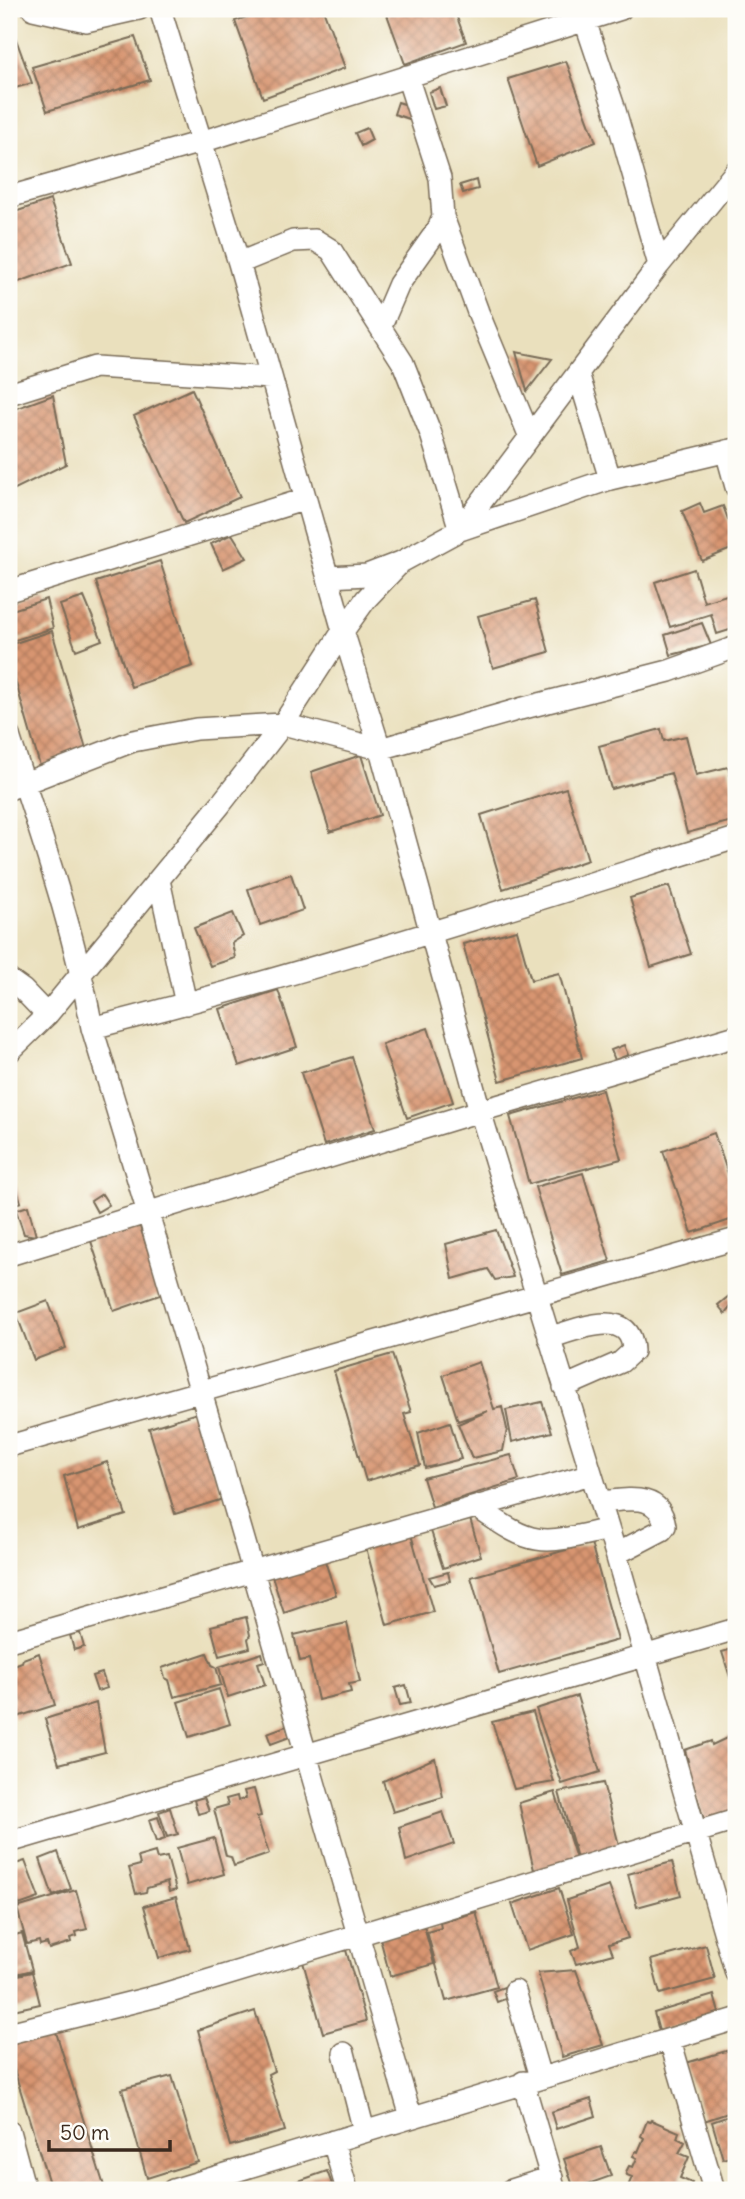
<svg xmlns="http://www.w3.org/2000/svg" width="745" height="2199" viewBox="0 0 745 2199" font-family="Delius,sans-serif">
<defs>
<pattern id="building-cross-hatch" width="8" height="8" patternUnits="userSpaceOnUse" patternTransform="scale(1.75)"><rect width="8" height="8" fill="#d89571"/><path d="M0 0l8 8M0 8l8-8" fill="none" stroke="#b07a5c"/></pattern>
</defs>
<rect width="100%" height="100%" fill="#fdfcf7"/>
<filter id="ink" filterUnits="userSpaceOnUse"><feTurbulence type="fractalNoise" baseFrequency=".0143" numOctaves="2"/><feDisplacementMap in="SourceGraphic" scale="14" xChannelSelector="R" yChannelSelector="G"/><feConvolveMatrix kernelMatrix="1 2 1 2 8 2 1 2 1" color-interpolation-filters="sRGB"/></filter>
<filter id="wash" filterUnits="userSpaceOnUse"><feTurbulence type="fractalNoise" baseFrequency=".00686" numOctaves="4" result="noise"/><feDisplacementMap in="SourceGraphic" scale="28" xChannelSelector="R" yChannelSelector="G"/><feGaussianBlur stdDeviation="1.57" result="paint"/><feColorMatrix in="noise" values="0 0 0 0 0 0 0 0 0 0 0 0 0 0 0 0 0 1.4 0 .05"/><feComposite in="paint" operator="in"/></filter>
<g filter="url(#wash)">
<rect width="100%" height="100%" fill="#eae0bd"/>
<g id="blocks">
<path fill="url(#building-cross-hatch)" d="M269,9H323L345,68L263,98L235,21Z
M385,9H454L466,42L405,64Z
M9,20L32,83L9,90Z
M135,37L150,80L47,111L32,67Z
M566,61L596,142L537,166L508,79Z
M440,88L446,106L434,109L429,92Z
M398,102L413,107L409,119L394,114Z
M367,128L372,140L361,146L355,133Z
M476,180L478,189L463,193L460,185Z
M50,200L72,263L16,283L9,264V214Z
M516,352L552,359L527,391Z
M192,389L240,497L184,523L134,416Z
M53,395L66,464L9,492V411Z
M700,503L704,513L723,506L736,540V547L702,561L682,511Z
M232,534L247,558L223,569L211,544Z
M160,561L193,666L131,687L96,582Z
M694,569L704,602L736,592V628L717,634L711,614L670,627L655,582Z
M84,597L102,640L76,650L60,605Z
M46,599L53,628L9,642V611Z
M535,600L549,652L493,668L478,616Z
M702,623L711,645L671,655L665,635Z
M52,631L86,749L40,766L9,659V645Z
M661,729L664,741L686,736L696,775L728,767L736,797V820L687,833L671,773L611,789L599,746Z
M361,755L380,815L330,832L311,772Z
M566,788L588,860L503,889L481,815Z
M291,874L303,910L260,925L248,889Z
M669,886L691,954L651,967L630,898Z
M233,913L243,936L232,943L235,958L210,966L194,928Z
M517,930L531,980L559,973L582,1058L500,1081L463,944Z
M278,990L297,1047L239,1066L220,1009Z
M428,1028L453,1102L407,1118L382,1044Z
M624,1045L628,1055L615,1060L611,1050Z
M352,1057L375,1129L324,1145L301,1073Z
M602,1090L621,1159L529,1184L510,1116Z
M714,1133L736,1197V1218L692,1233L663,1151Z
M583,1173L610,1261L562,1275L535,1187Z
M12,1174L21,1202L9,1206V1175Z
M102,1194L109,1205L97,1212L91,1201Z
M28,1206L36,1236L24,1234L16,1210Z
M138,1221L163,1294L114,1311L90,1238Z
M496,1230L513,1277L495,1280L488,1269L453,1279L446,1244Z
M729,1296L734,1303L725,1314L718,1305Z
M48,1301L66,1348L34,1360L16,1313Z
M392,1354L411,1412L404,1414L420,1465L366,1481L334,1371Z
M479,1362L494,1409L502,1407L507,1429L503,1451L472,1458L458,1424L488,1411L458,1421L443,1375Z
M542,1402L552,1432L512,1442L506,1410Z
M197,1413L223,1499L175,1514L149,1428Z
M450,1422L461,1459L425,1468L418,1433Z
M511,1455L519,1480L432,1507L423,1478Z
M107,1462L126,1515L78,1530L64,1476Z
M470,1519L481,1556L443,1568L431,1531Z
M410,1531L433,1612L387,1625L365,1544Z
M591,1543L618,1640L499,1674L471,1577Z
M324,1558L336,1595L284,1613L272,1576Z
M448,1572L450,1581L434,1585L429,1577Z
M246,1617L250,1635L248,1639L250,1648L219,1656L211,1626Z
M347,1623L360,1682L349,1684L351,1692L318,1700L309,1659L300,1661L294,1635Z
M80,1633L84,1647L74,1650L70,1635Z
M736,1648V1696L722,1652Z
M39,1653L55,1705L14,1718L10,1706L14,1700L9,1687V1676L14,1674L11,1666L22,1662L23,1659Z
M207,1653L212,1665L216,1667L221,1685L174,1697L169,1680L165,1678L162,1668Z
M262,1653L264,1661L258,1663L265,1685L228,1697L219,1667Z
M102,1673L107,1688L97,1691L92,1676Z
M406,1685L411,1703L400,1705L395,1688Z
M219,1689L230,1724L189,1737L178,1702Z
M577,1696L600,1772L562,1784L536,1709Z
M96,1703L105,1752L59,1764L45,1719Z
M533,1712L554,1782L514,1789L492,1722Z
M286,1726L290,1737L271,1744L267,1733Z
M733,1735L736,1747V1816L706,1826L686,1762L688,1761L685,1750L711,1741L712,1745Z
M435,1758L443,1797L393,1812L383,1781Z
M603,1783L619,1845L577,1858L559,1792Z
M254,1789L261,1816L257,1817L269,1854L234,1866L231,1857L226,1856L214,1809L228,1805L226,1799L237,1796L238,1801L246,1798L244,1791Z
M555,1792L577,1862L534,1870L519,1803Z
M204,1797L209,1811L198,1814L194,1800Z
M170,1808L178,1834L167,1837L159,1812Z
M443,1812L454,1844L406,1861L399,1827Z
M158,1817L165,1839L156,1842L149,1820Z
M214,1838L224,1874L187,1885L177,1848Z
M58,1852L71,1889L53,1896L40,1859Z
M155,1852L157,1859L167,1857L176,1890L169,1892L167,1882L147,1888L146,1892L136,1894L129,1868L140,1865L138,1857Z
M25,1861L39,1898L19,1905L9,1878V1866Z
M672,1862L681,1895L637,1907L628,1874Z
M609,1886L628,1938L609,1944L613,1954L576,1964L571,1951L580,1947L567,1900Z
M559,1888L574,1934L527,1950L512,1904Z
M76,1890L87,1929L76,1932L77,1936L70,1938L71,1942L49,1949L47,1943L40,1945L39,1941L27,1944L17,1908Z
M176,1897L190,1949L159,1958L144,1906Z
M476,1912L497,1987L446,2001L427,1932L441,1928L440,1923Z
M424,1926L434,1964L390,1976L380,1938Z
M22,1933L32,1970L9,1976V1946L12,1945V1936Z
M706,1945L715,1979L660,1994L651,1960Z
M346,1950L366,2021L323,2033L303,1962Z
M576,1970L603,2045L562,2057L538,1973Z
M32,1972L40,2004L9,2011V1977Z
M504,1987L508,1998L497,2002L493,1991Z
M714,1995L719,2013L659,2031L654,2013Z
M255,2011L274,2071L268,2074L285,2131L230,2146L198,2030Z
M55,2029L104,2186L92,2190H51L9,2053V2044Z
M736,2048V2160L731,2161L730,2157L723,2159L712,2122L729,2116L728,2113L704,2121L686,2063Z
M172,2076L198,2162L147,2178L122,2089Z
M591,2099L596,2116L556,2129L551,2112Z
M651,2120L679,2132L677,2138L685,2142L679,2153L689,2157L680,2178L692,2183L690,2187L699,2190H631L629,2184L632,2177L627,2175L626,2172L629,2166L633,2167L637,2158L633,2156L636,2151L638,2152L644,2138L641,2136L647,2121L650,2122Z
M601,2147L611,2176L574,2189L564,2159Z
M327,2171L334,2190H273Z"/>
</g>
</g>
<g filter="url(#ink)">
<use href="#blocks" fill-opacity="0" stroke="#786a56" stroke-width="2"/>
<g fill="none" stroke-linecap="round" stroke-linejoin="round">
<g stroke="#786a56" stroke-width="24">
<path id="minor" d="M33,9L86,21L139,9
M160,9L239,263L343,631L380,749L480,1111L616,1554L736,1973
M581,9L614,107L659,265
M9,197L201,142L621,9
M443,217L478,312L530,437
M239,263L293,241L315,240L331,250L403,363L431,434L460,530
M381,326L399,284L438,229L443,217L440,178L407,76
M578,373L610,479
M9,394L95,367L270,378
M726,451L736,487
M460,530L659,265L736,171
M329,577L367,575L401,562L460,530L610,479L736,449
M9,591L306,499
M9,736C40,833 74,928 92,1028C203,1390 305,1754 411,2117
M9,789L133,741L196,729L283,724L380,749L520,709L669,671L736,647
M159,880L186,1004
M9,980L23,990L47,1015
M92,1028C309,973 523,904 736,838
M9,1052L47,1015L220,805L283,724L343,631L366,599L401,562
M9,1255L480,1111L736,1036
M549,1338C575,1330 632,1305 633,1351L621,1362L564,1387
M9,1446L736,1239
M600,1502C626,1500 660,1491 665,1526L662,1530L616,1554
M477,1507C534,1548 541,1545 608,1529
M9,1641L591,1474
M9,1842L736,1629
M515,1991L540,2077
M9,2033L157,1996L736,1820
M670,2040L714,2190
M344,2053L364,2131
M523,2082L555,2190
M9,2131L25,2190
M333,2141L347,2190
M173,2190L736,2019
M511,2190L552,2177"/>
</g>
<use href="#minor" stroke="#fff" stroke-width="21"/>
</g>
</g>
<rect width="745" height="2199" fill="none" stroke="#fdfcf7" stroke-width="35"/>
<path d="M49 2140v10h121v-10" fill="none" stroke="#3b2a1e" stroke-width="3.5"/>
<text x="60" y="2140" font-size="21" fill="#3b2a1e" stroke="#fdfcf7" stroke-width="5" paint-order="stroke">50 m</text>
</svg>
